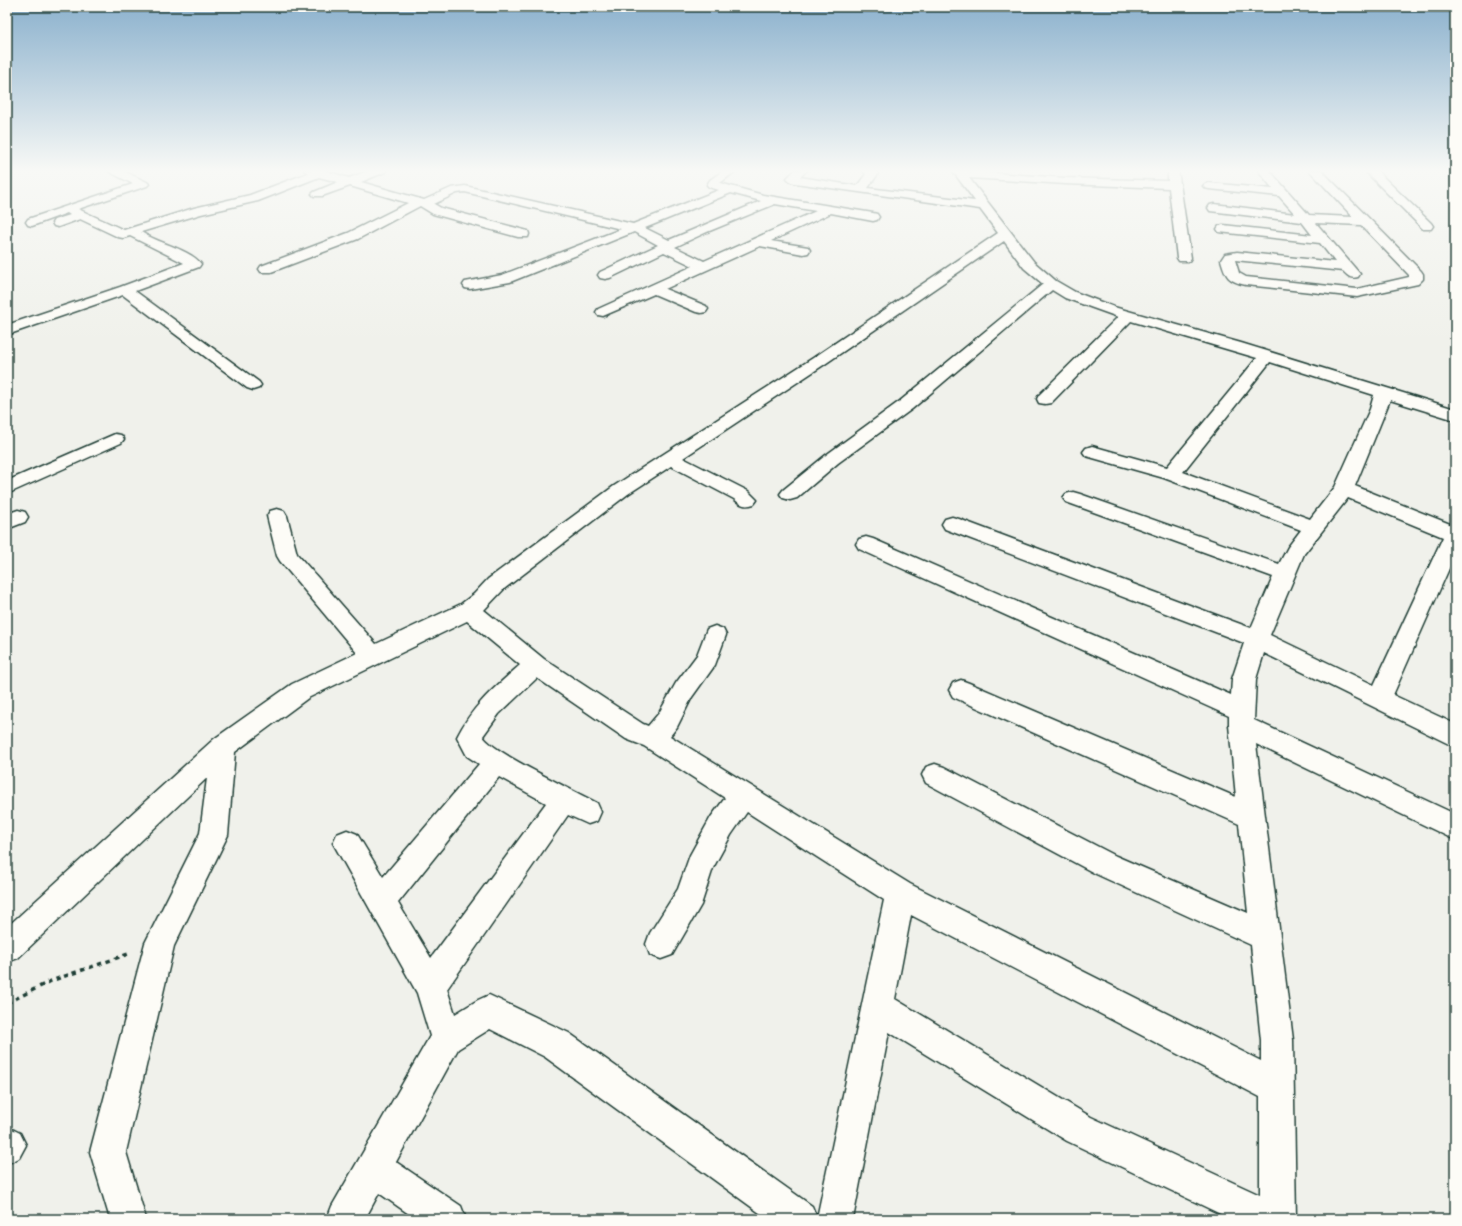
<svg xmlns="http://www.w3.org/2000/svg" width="1462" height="1226" viewBox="0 0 1462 1226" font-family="Itim,sans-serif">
<rect width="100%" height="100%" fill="#f0f1eb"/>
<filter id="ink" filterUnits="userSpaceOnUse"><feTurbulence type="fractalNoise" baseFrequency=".025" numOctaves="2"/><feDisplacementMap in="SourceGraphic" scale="8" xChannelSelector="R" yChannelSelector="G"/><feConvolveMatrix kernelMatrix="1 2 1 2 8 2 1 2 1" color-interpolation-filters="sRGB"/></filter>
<g filter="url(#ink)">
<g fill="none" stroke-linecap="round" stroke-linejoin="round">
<g stroke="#1f3d34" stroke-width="3">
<path id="street" d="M106,170H121L147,182L149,184L147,186L78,209L124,230L194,208L250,195L308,173L304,170H323L349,178L370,170H386L385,172L361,182L424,200L451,188L465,186L633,224L719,190L709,187L707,185L710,180L724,170H737L720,183L763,195L873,213L877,214L879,217L877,220L873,221L831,213L771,241L808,247L810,250L808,253L803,254L760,246L665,289L706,306L708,309L706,312L701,313L696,312L654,294L603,316L598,315L596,312L598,309L693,266L664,252L610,278L605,279L600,278L598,275L600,272L658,245L634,232L510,282L470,289L465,288L463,285L465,282L502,275L621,229L465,192L457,193L434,204L441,208L528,231L529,234L528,237H518L433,214L420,206L358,239L271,272H261L259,269L261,266L348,233L408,203L350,186L322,196H314L312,194L314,192L338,182L319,177L258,201L201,214L141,232C157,243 190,249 201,264L199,267L135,291L259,382L261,385L259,388L253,390L247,388L123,295L7,335V325L120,287L184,263L130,236L123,238L118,237L80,219L58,227L54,226L52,223L54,220L70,215L67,213L32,226L28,225L26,222L28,219L133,184ZM731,193L761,201L669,240L645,228ZM775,204L816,211L704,261L675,247L707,232Z
M795,170H807L800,177L857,186L866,174L862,170H876L878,174L868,188L975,201L952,170L1066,178L1168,181V170H1178L1191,258L1189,261H1179L1177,258L1169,188L1066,184L969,178L1034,262L1056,281L1075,292L1114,307L1241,343L1455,409V420L1390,400L1355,486L1455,526V555L1393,695L1455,724V747L1264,653L1256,679L1254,720L1455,814V840L1256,744L1293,1040L1296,1219H1231L1067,1141L889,1032L853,1219H768L545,1057L490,1029L458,1049L396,1162L461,1206L466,1219H416L379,1193L365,1219H327L332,1206L430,1036L417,993L333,843L337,834L347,830L357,834L383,877L479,764L467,756L457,737C473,705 494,688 520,665L467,621L308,698L235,752L228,835L174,946L126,1152L146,1219H110L90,1152L145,943L200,833L207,778L18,958L7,962V927L214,739L292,684L357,653L280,561L277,556L267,516L270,511L277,509L284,511L287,516L297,554L376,644L461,604L474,594L488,579L614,486L813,358L998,233L980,209L795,183L791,182L787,178ZM1004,241L1024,268L1043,284L900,401L826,455L783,490L780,494L783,498L790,500L797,498L838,463L912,409L1052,290L1065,298L1118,317L1039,395L1037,399L1039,403L1045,404L1051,403L1131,321L1257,358L1167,467L1092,446L1086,448L1083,452L1086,456L1164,478L1301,530L1288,547L1279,564L1080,494L1073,492L1066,494L1063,498L1066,502L1273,577L1251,628L959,519L952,517L945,519L942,524L945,529L1244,643L1232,679L1231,695L873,539L866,537L859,539L856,544L859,549L1229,716V725L1236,797L969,683L961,680L953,683L949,690L953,697L1239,824L1248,913L1116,856L944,767L935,764L926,767L922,775L926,783L1096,874L1251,945L1261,1040V1061L910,884L670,736L677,727L692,697L715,665L726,635L723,629L715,626L707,629L697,655L676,683L659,713L648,726L643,724L544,659L484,610L504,589L628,494L671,466L734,499C741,505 745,507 754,504L757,500L748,491L683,458L825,364ZM1270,362L1374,395L1370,409L1335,487L1310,519L1183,472ZM1348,498L1443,537L1374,685L1270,635L1304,554ZM537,678L626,739L644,746L725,798L711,817L690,855L678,889L650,933L646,944L650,955L661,959L672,955L701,905L713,868L731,835L747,812L884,900L817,1218L812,1206L569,1033L489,995L478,1000L455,1014L447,989L568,815L588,824L597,821L601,812L597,803C577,792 491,752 483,736L499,714ZM499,777L546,803L431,958L398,903ZM911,915L1260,1097V1195L1091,1117L895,999Z
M1258,170H1269L1309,215L1353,217L1309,170H1321L1421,271L1423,274V279L1418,284L1357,297L1246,285C1228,281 1226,277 1221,260L1225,254L1237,252L1335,262L1320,243L1219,232L1217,229L1219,226L1223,225L1312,235L1302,222L1210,211L1208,208L1210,205L1214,204L1295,214L1279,196L1209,189L1205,188L1203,186L1205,184L1209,183L1273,189ZM1316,223L1361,225L1409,275V277L1357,289L1246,277L1239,273L1235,260L1343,271C1348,276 1350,279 1358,277L1360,274Z
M1364,170H1376L1431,223L1433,226L1431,229H1423Z
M115,434L121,435L124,439L121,443L7,494V481Z
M18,510L25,512L28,517L25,522L7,529V514Z
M8,1127L20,1133L26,1145L19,1158L7,1164Z"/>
</g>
<path stroke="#1f3d34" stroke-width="3.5" stroke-dasharray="4.5 4.5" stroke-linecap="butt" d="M7,1003L51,981L131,953"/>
<use href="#street" fill="#fdfcf7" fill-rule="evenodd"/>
</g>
</g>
<linearGradient id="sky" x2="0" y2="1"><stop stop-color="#8bb1cd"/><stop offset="0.5" stop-color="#f8f9f6"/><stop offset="1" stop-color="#f8f9f6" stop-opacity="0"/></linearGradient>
<rect width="1462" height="342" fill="url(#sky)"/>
<rect width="1462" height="1226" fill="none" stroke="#fdfcf7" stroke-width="24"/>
<rect x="12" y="12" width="1438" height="1202" fill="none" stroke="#1f3d34" stroke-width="1.5" filter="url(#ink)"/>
</svg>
